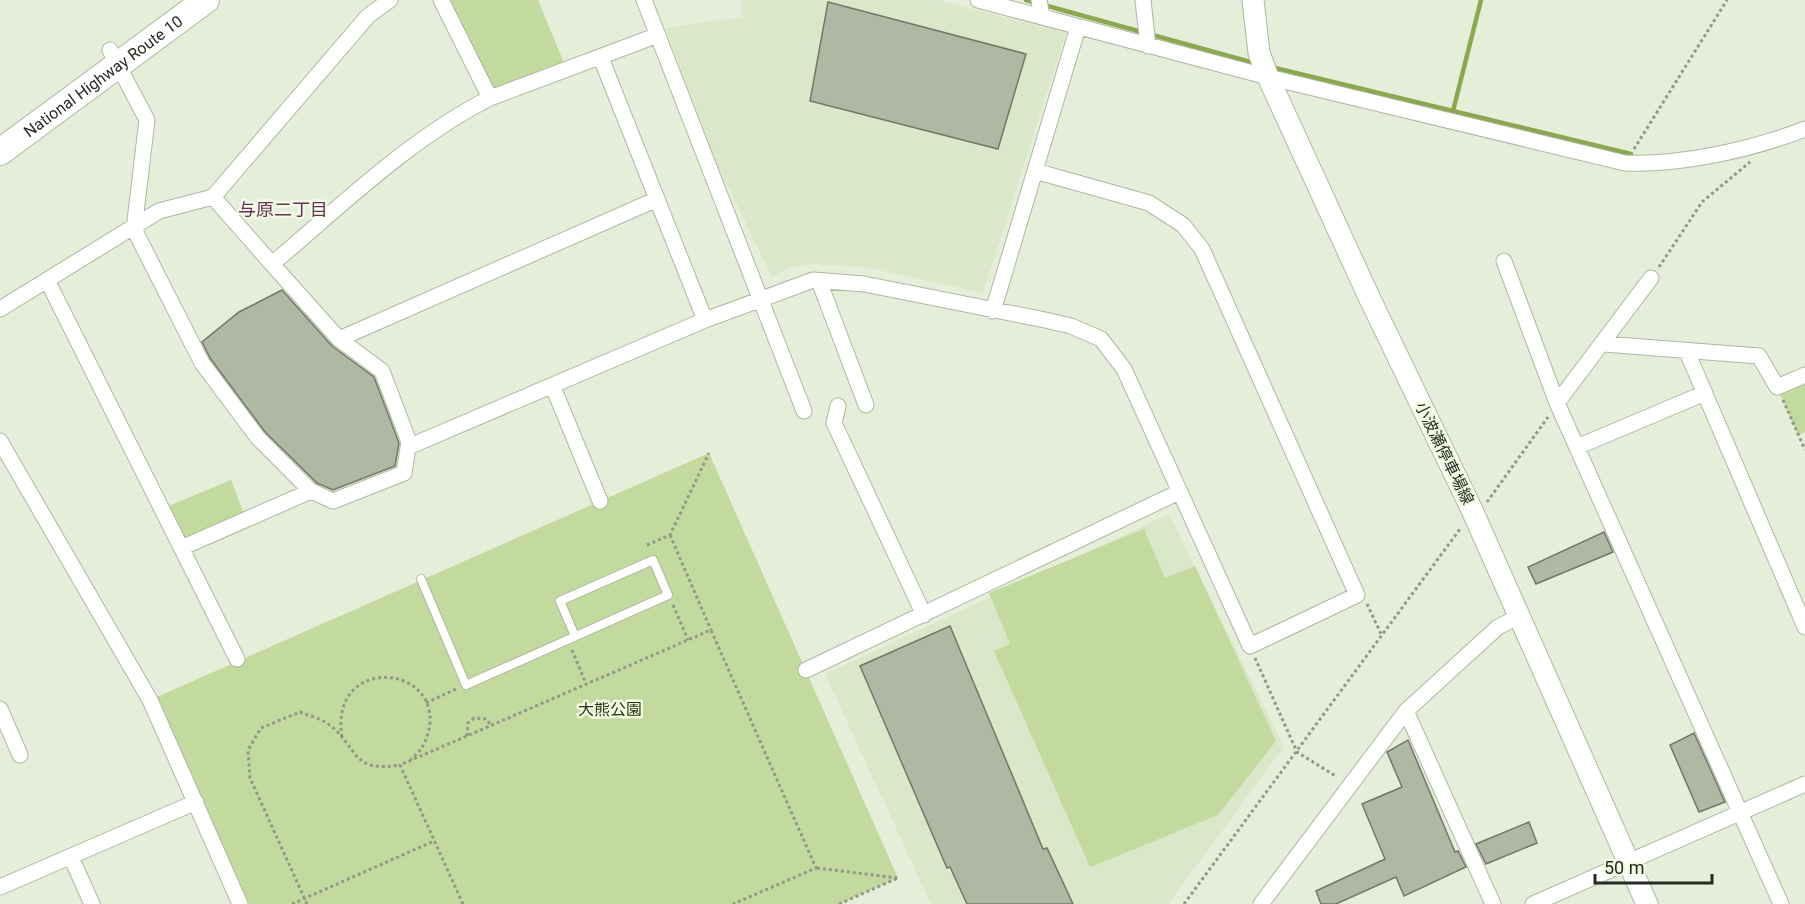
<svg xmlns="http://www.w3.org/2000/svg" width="1805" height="904" viewBox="0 0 1805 904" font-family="Roboto,'Noto Sans JP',sans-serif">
<rect width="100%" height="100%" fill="#e5eed8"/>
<path fill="#dbe7c9" d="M741,0H938L1066,33L983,293L864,267L808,264L789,268L772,277L717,164L665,28L742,17Z
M1169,514L1284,747L1168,904H931L825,674Z"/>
<path fill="#c2da9d" d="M441,0H538L567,70L490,98Z
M1805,375V432L1798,435L1777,387Z
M709,453L898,878L839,904H240L150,700Z
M231,480L246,519L181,548L161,509Z
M1144,529L1165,578L1195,566L1276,741L1218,815L1090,867L994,651L1010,644L989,593Z"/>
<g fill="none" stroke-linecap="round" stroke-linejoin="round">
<path stroke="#8aa94f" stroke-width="4.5" d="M1026,0L1254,63
M1271,67L1631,154
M1453,111L1481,0"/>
</g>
<path fill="#afb8a3" stroke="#717965" stroke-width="1.5" d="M828,2L1026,54L998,149L810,101Z
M282,290L332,346L374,377L399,443L395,466L333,490L317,483L265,432L210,358L202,342L239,312Z
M1604,532L1613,552L1536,584L1528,567Z
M950,626L1043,849L1047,848L1073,904H967L950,867L947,868L860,666Z
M1694,733L1725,802L1699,812L1670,745Z
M1408,740L1455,852L1458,851L1466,867L1404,896L1396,877L1336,904H1321L1316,891L1385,859L1362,804L1402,787L1387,752Z
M1529,822L1537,843L1486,864L1476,844Z"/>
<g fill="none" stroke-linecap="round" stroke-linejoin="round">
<g stroke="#aeb7a2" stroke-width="10">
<path id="lane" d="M421,579L466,685L668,595L653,560L560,601L575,636"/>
</g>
<g stroke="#aeb7a2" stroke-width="17">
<path id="street" d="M441,0L490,98
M644,0L804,411
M978,0L1268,77L1625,163C1682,165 1751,150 1805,129
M1039,0L1042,16
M1143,0L1148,46
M110,50L147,120L134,229L202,363L258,438L311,491
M601,58L705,320
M213,197L272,264C341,206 409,139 490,98L658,35
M1504,261L1557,403L1781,904
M47,280L237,659
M819,281L866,405
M0,309L159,211L213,197L368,16L390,0
M993,311L1078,27
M339,339L655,200
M1604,344L1759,356L1777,387L1805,375
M1687,352L1805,627
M553,387L600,501
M1557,403L1651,278
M838,406L834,423L924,615
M0,441L150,700L240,904
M408,447L705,320L813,280L864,284L1045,320L1071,326L1101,339L1124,369L1250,646L1357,595L1202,249L1183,225L1149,203L1035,171
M1577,447L1705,393
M181,548L311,491L333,501L404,473L409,442L382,371L339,339L272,264
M806,670L1179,492
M0,709L20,755
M1406,711L1493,904
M71,857L92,904
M0,887L196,802
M1261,904L1406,711L1498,627L1520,616
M1533,904L1805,784"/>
</g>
<g stroke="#aeb7a2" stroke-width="23">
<path id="secondary" d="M1253,0L1259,53L1268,77L1369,297L1472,510L1647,904"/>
</g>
<g stroke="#aeb7a2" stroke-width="28">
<g id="highway">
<path id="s1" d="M0,152L206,0"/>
</g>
</g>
<path stroke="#919888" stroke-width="3" stroke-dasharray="3 3" stroke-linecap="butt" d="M1634,149L1727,0
M1659,267L1702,202L1750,162
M1783,400L1805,450
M1487,502L1548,417
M670,535L711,630
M647,545L670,535L709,453
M1367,604L1382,636
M673,605L688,640
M572,650L586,684
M1255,658L1297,752L1337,777
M426,703L456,689
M467,736L468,723L474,718L486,719L491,725
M342,737C329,658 434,662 430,723C428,738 423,750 411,759
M817,868L898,878
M292,904L434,841
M307,904L250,778L248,750L261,728L300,712C310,716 323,719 331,726C358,748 351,773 400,765
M463,904L400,765L711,630L816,868L733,904
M839,904L898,878
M1184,904L1460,529"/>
<use href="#lane" stroke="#fff" stroke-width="8"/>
<use href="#street" stroke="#fff" stroke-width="15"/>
<use href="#secondary" stroke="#fff" stroke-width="21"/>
<use href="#highway" stroke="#fff" stroke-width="26"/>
</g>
<g text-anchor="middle" stroke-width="5" stroke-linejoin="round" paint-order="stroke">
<g font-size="16" fill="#272a22" stroke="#f2fce5">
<text dy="6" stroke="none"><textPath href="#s1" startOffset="128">National Highway Route 10</textPath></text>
<text transform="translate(1445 453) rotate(64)" y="6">小波瀬停車場線</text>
</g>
<g font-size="16" fill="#28350e" stroke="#f2fce5">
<text x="610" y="715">大熊公園</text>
</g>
<g font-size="18" fill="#692f59" stroke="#f2fce5">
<text x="283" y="216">与原二丁目</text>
</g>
</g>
<path d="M1595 874v9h117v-9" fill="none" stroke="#272a22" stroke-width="3"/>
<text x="1604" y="874" font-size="18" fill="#272a22" stroke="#f2fce5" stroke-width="4.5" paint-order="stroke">50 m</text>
</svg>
